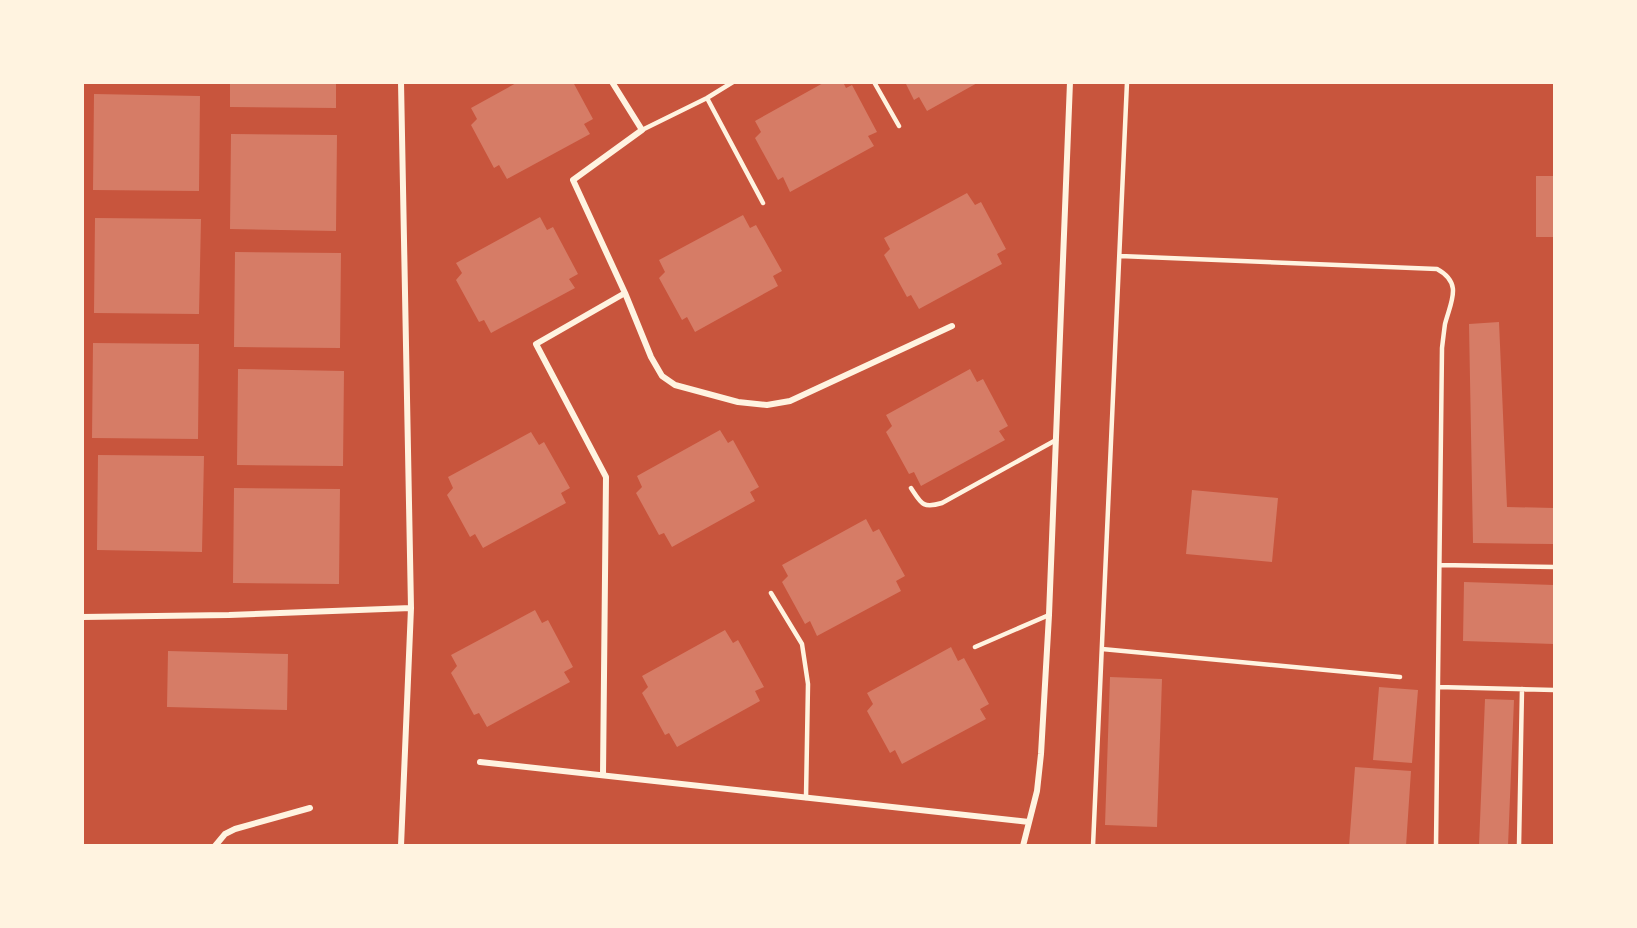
<svg xmlns="http://www.w3.org/2000/svg" width="1637" height="928" viewBox="0 0 1637 928" font-family="Quicksand,sans-serif">
<rect width="100%" height="100%" fill="#c8553d"/>
<path fill="#d67c66" d="M230,82H336V108L230,107Z
M518,82H573L593,119L584,124L590,134L507,179L499,165L494,168L471,125L477,119L471,108Z
M825,82H843L846,88L852,85L877,132L868,136L874,146L790,192L783,177L778,180L755,138L761,132L755,121Z
M905,82H979L927,111L919,97L914,100Z
M94,94L200,96L199,191L93,190Z
M231,134L337,135L336,231L230,229Z
M1536,176H1554V237H1536Z
M967,193L975,205L981,202L1006,249L997,254L1002,264L919,309L911,295L907,297L884,255L890,249L884,238Z
M743,215L750,228L756,225L782,271L773,276L778,286L695,332L687,317L682,320L659,278L665,272L659,260Z
M540,217L547,230L553,227L578,274L569,279L575,288L491,333L484,320L479,322L456,280L462,273L456,263Z
M95,218L201,219L199,314L94,313Z
M235,252L341,253L340,348L234,347Z
M1499,322L1507,507L1554,508V544L1473,543L1469,324Z
M93,343L199,344L198,439L92,438Z
M238,369L344,371L343,466L237,465Z
M970,369L977,382L983,379L1008,426L999,431L1005,440L921,486L914,472L909,474L886,432L892,426L886,415Z
M720,430L728,443L733,440L759,487L750,492L755,501L672,547L664,533L659,535L636,493L642,487L637,476Z
M531,432L539,445L544,442L570,488L561,493L566,503L483,548L475,534L470,537L447,495L453,488L448,477Z
M98,455L204,456L202,552L97,550Z
M234,488L340,489L339,584L233,583Z
M1192,490L1278,498L1272,562L1186,554Z
M866,519L873,532L879,529L905,576L896,581L901,591L817,636L810,621L805,624L782,582L788,576L782,565Z
M1464,582L1554,585V644L1463,641Z
M535,610L542,623L548,620L573,667L564,672L570,682L487,727L479,713L474,715L451,673L457,666L451,655Z
M725,630L733,643L738,640L764,687L755,691L760,701L677,747L669,733L665,735L642,693L648,687L642,676Z
M951,647L958,661L964,658L989,704L980,709L986,719L902,764L895,750L890,753L867,711L873,704L867,693Z
M168,651L288,654L287,710L167,707Z
M1110,677L1162,679L1157,827L1105,825Z
M1379,687L1418,690L1412,763L1373,760Z
M1485,699L1514,700L1508,846H1479Z
M1355,767L1411,771L1406,846H1349Z"/>
<g fill="none" stroke-linecap="round" stroke-linejoin="round">
<path stroke="#fff3e0" stroke-width="4.5" d="M874,82L899,126
M707,98L763,203
M642,130L707,98L733,82
M1120,256L1437,269C1463,283 1451,301 1445,324C1444,331 1443,340 1442,348L1436,846
M911,488C921,503 922,509 942,503L1056,440
M1440,565L1554,567
M771,593L802,644L808,684L806,798
M975,647L1049,615
M1102,649L1400,677
M1438,687L1554,690
M1093,846L1127,82
M1519,846L1522,689"/>
<path stroke="#fff3e0" stroke-width="6" d="M401,82L411,608L401,846
M625,293L651,357L662,376L675,385L738,402L767,405L790,401L952,326
M82,617L229,615L411,608
M480,762L1029,822
M603,775L606,477L536,344L625,293L573,180L642,130L612,82
M215,846L225,834L235,829L310,808
M1023,846L1037,791L1041,754L1049,615L1070,82"/>
</g>
<rect width="1637" height="928" fill="none" stroke="#fff3e0" stroke-width="168"/>
</svg>
